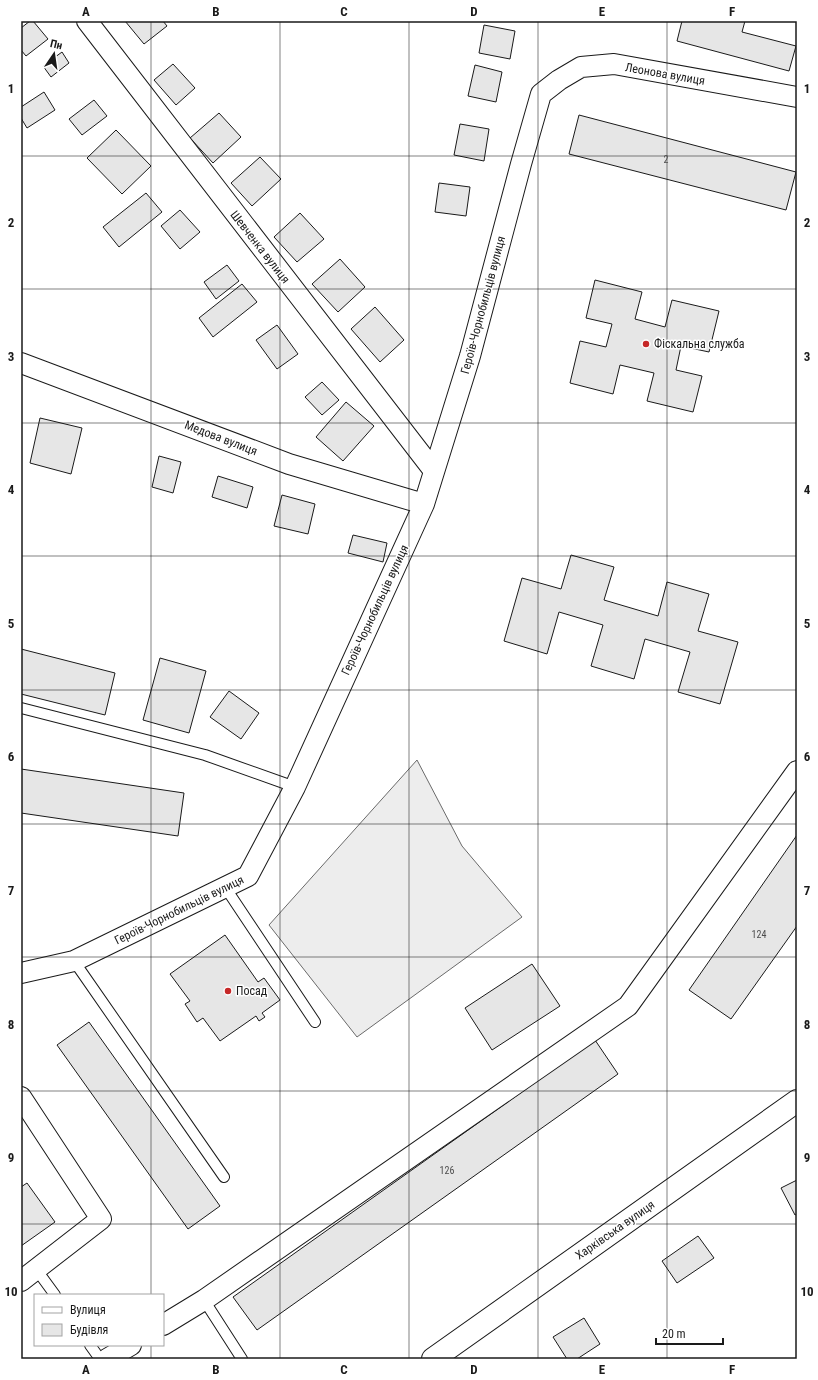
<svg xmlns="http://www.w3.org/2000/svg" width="818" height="1380" viewBox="0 0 818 1380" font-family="'Roboto Condensed',sans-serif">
<rect width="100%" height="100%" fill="#fff"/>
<path fill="#ededed" stroke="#6a6a6a" d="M417,760L462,846L522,917L357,1037L269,925Z"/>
<path fill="#e6e6e6" stroke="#1a1a1a" d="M30,21H33L48,39L26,56L21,50V28Z
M125,21H163L167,26L144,44Z
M682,21H745L742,32L796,46L789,71L677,41Z
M484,25L515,31L510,59L479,53Z
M62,52L69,63L51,77L43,66Z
M173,64L195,88L176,105L154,80Z
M475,65L502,72L496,102L468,96Z
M44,92L55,110L27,128L21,118V107Z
M94,100L107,116L82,135L69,119Z
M219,113L241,137L213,163L190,138Z
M579,115L796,172L786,210L569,154Z
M460,124L489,129L484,161L454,155Z
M116,130L151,166L122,194L87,158Z
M260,157L281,179L252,206L231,183Z
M439,183L470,187L466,216L435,212Z
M146,193L162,212L119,247L103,227Z
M180,210L200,232L180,249L161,226Z
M300,213L324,239L297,262L274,237Z
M340,259L365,287L338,312L312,284Z
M227,265L239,281L216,299L204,282Z
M595,280L642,292L635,319L665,327L672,300L719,311L709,352L681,346L676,370L702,376L693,412L647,401L654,373L620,365L613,394L570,383L580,341L606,347L612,324L586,318Z
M242,284L257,302L213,337L199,318Z
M375,307L404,340L380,362L351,329Z
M277,325L298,354L277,369L256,340Z
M322,382L339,400L322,415L305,397Z
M346,402L374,426L343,461L316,437Z
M40,418L82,428L71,474L30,463Z
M159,456L181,462L173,493L152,487Z
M218,476L253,487L247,508L212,497Z
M282,495L315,504L308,534L274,526Z
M353,535L387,543L383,562L348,553Z
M571,555L614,567L604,600L658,616L667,582L709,594L698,631L738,642L720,704L678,692L690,652L645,639L634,679L591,666L603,625L559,612L547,654L504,641L522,578L561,589Z
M21,649L115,673L105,715L21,694Z
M160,658L206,671L189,733L143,720Z
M229,691L259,713L241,739L210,717Z
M21,769L184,793L178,836L21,813Z
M797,835V926L731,1019L689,990Z
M225,935L258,982L264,978L280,1000L262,1013L265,1017L259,1021L256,1016L220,1041L203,1018L197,1022L185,1004L190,1001L170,974Z
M532,964L560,1006L492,1050L465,1008Z
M89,1022L220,1206L188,1229L57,1045Z
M595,1040L618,1074L257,1330L233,1297Z
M797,1180V1214L795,1215L781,1188Z
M27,1183L55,1222L21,1246V1187Z
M698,1236L714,1258L677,1283L662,1261Z
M584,1318L600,1344L577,1359H567L553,1337Z"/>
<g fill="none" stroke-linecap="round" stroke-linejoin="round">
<g stroke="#1a1a1a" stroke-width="12">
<path id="lane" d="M21,708L205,755L295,787
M225,887L315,1022
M74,961L224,1177
M36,1269L55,1295
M204,1300L242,1359
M90,1345L100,1359"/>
</g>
<g stroke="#1a1a1a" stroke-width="22">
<path id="street" d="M87,21L434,471
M21,363L289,464L424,504
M21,973L74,961L248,876L295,787L424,504L470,356L521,164L541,94L559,80L581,67L614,64L797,97
M21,1097L101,1219L21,1281
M163,1325L204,1300L628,1006L797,771
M107,1359L131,1345"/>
</g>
<g stroke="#1a1a1a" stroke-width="24">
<path id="secondary" d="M433,1359L797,1101"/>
</g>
<use href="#lane" stroke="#fff" stroke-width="10"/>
<use href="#street" stroke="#fff" stroke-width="20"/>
<use href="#secondary" stroke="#fff" stroke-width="22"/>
</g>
<path fill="none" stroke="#1a1a1a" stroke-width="1" stroke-opacity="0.55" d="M151,21V1295M280,21V1359M409,21V1359M538,21V1359M667,21V1359M21,156H797M21,289H797M21,423H797M21,556H797M21,690H797M21,824H797M21,957H797M21,1091H797M21,1224H797M151,1345V1359"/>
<g fill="#c62828" stroke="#fff" stroke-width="1.5">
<circle cx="646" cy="344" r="4"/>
<circle cx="228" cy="991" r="4"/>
</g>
<g text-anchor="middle" stroke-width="3" stroke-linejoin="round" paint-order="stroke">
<g font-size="10" fill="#4d4d4d">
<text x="666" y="163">2</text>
<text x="759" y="938">124</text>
<text x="447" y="1174">126</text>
</g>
<g font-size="12" fill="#1a1a1a" stroke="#fff">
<text transform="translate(665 74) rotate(10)" y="4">Леонова вулиця</text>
<text transform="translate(260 247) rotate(52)" y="4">Шевченка вулиця</text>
<text transform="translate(483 305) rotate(-75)" y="4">Героїв-Чорнобильців вулиця</text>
<text transform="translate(221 438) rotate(21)" y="4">Медова вулиця</text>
<text transform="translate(375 610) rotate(-65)" y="4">Героїв-Чорнобильців вулиця</text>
<text transform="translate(179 910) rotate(-26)" y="4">Героїв-Чорнобильців вулиця</text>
<text transform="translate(615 1230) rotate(-35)" y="4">Харківська вулиця</text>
</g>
<g font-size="12" fill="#1a1a1a" stroke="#fff" text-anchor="start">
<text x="654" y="348">Фіскальна служба</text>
<text x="236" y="995">Посад</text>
</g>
</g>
<rect width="818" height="1380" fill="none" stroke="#ffffff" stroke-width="44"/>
<rect x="34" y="1294" width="130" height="52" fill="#ffffff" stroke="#a3a3a3"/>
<rect x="42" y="1307" width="20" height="6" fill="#ffffff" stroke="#a3a3a3"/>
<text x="70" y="1314" font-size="12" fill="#1a1a1a">Вулиця</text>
<rect x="42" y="1324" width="20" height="12" fill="#e6e6e6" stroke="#a3a3a3"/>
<text x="70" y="1334" font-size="12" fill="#1a1a1a">Будівля</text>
<g transform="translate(54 54) rotate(13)" stroke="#ffffff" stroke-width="3" paint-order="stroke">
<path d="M0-3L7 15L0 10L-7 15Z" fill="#1a1a1a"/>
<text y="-6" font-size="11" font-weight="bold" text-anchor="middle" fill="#1a1a1a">Пн</text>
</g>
<path d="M656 1338v6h67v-6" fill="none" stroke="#1a1a1a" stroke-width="2"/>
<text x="662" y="1338" font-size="12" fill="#1a1a1a" stroke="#ffffff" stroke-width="3" paint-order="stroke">20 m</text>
<rect x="22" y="22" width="774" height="1336" fill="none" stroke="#1a1a1a" stroke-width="1.5"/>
<g font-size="13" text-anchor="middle" font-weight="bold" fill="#1a1a1a">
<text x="86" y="16">A</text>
<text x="216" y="16">B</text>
<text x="344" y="16">C</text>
<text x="474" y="16">D</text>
<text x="602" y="16">E</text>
<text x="732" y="16">F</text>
<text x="11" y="93">1</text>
<text x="807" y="93">1</text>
<text x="11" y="227">2</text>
<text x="807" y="227">2</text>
<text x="11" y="361">3</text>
<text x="807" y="361">3</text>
<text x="11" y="494">4</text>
<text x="807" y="494">4</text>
<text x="11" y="628">5</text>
<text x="807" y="628">5</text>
<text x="11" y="761">6</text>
<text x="807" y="761">6</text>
<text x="11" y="895">7</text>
<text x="807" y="895">7</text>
<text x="11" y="1029">8</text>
<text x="807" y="1029">8</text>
<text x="11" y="1162">9</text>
<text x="807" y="1162">9</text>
<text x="11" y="1296">10</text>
<text x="807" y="1296">10</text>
<text x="86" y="1374">A</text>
<text x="216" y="1374">B</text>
<text x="344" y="1374">C</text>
<text x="474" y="1374">D</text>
<text x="602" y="1374">E</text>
<text x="732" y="1374">F</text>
</g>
</svg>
